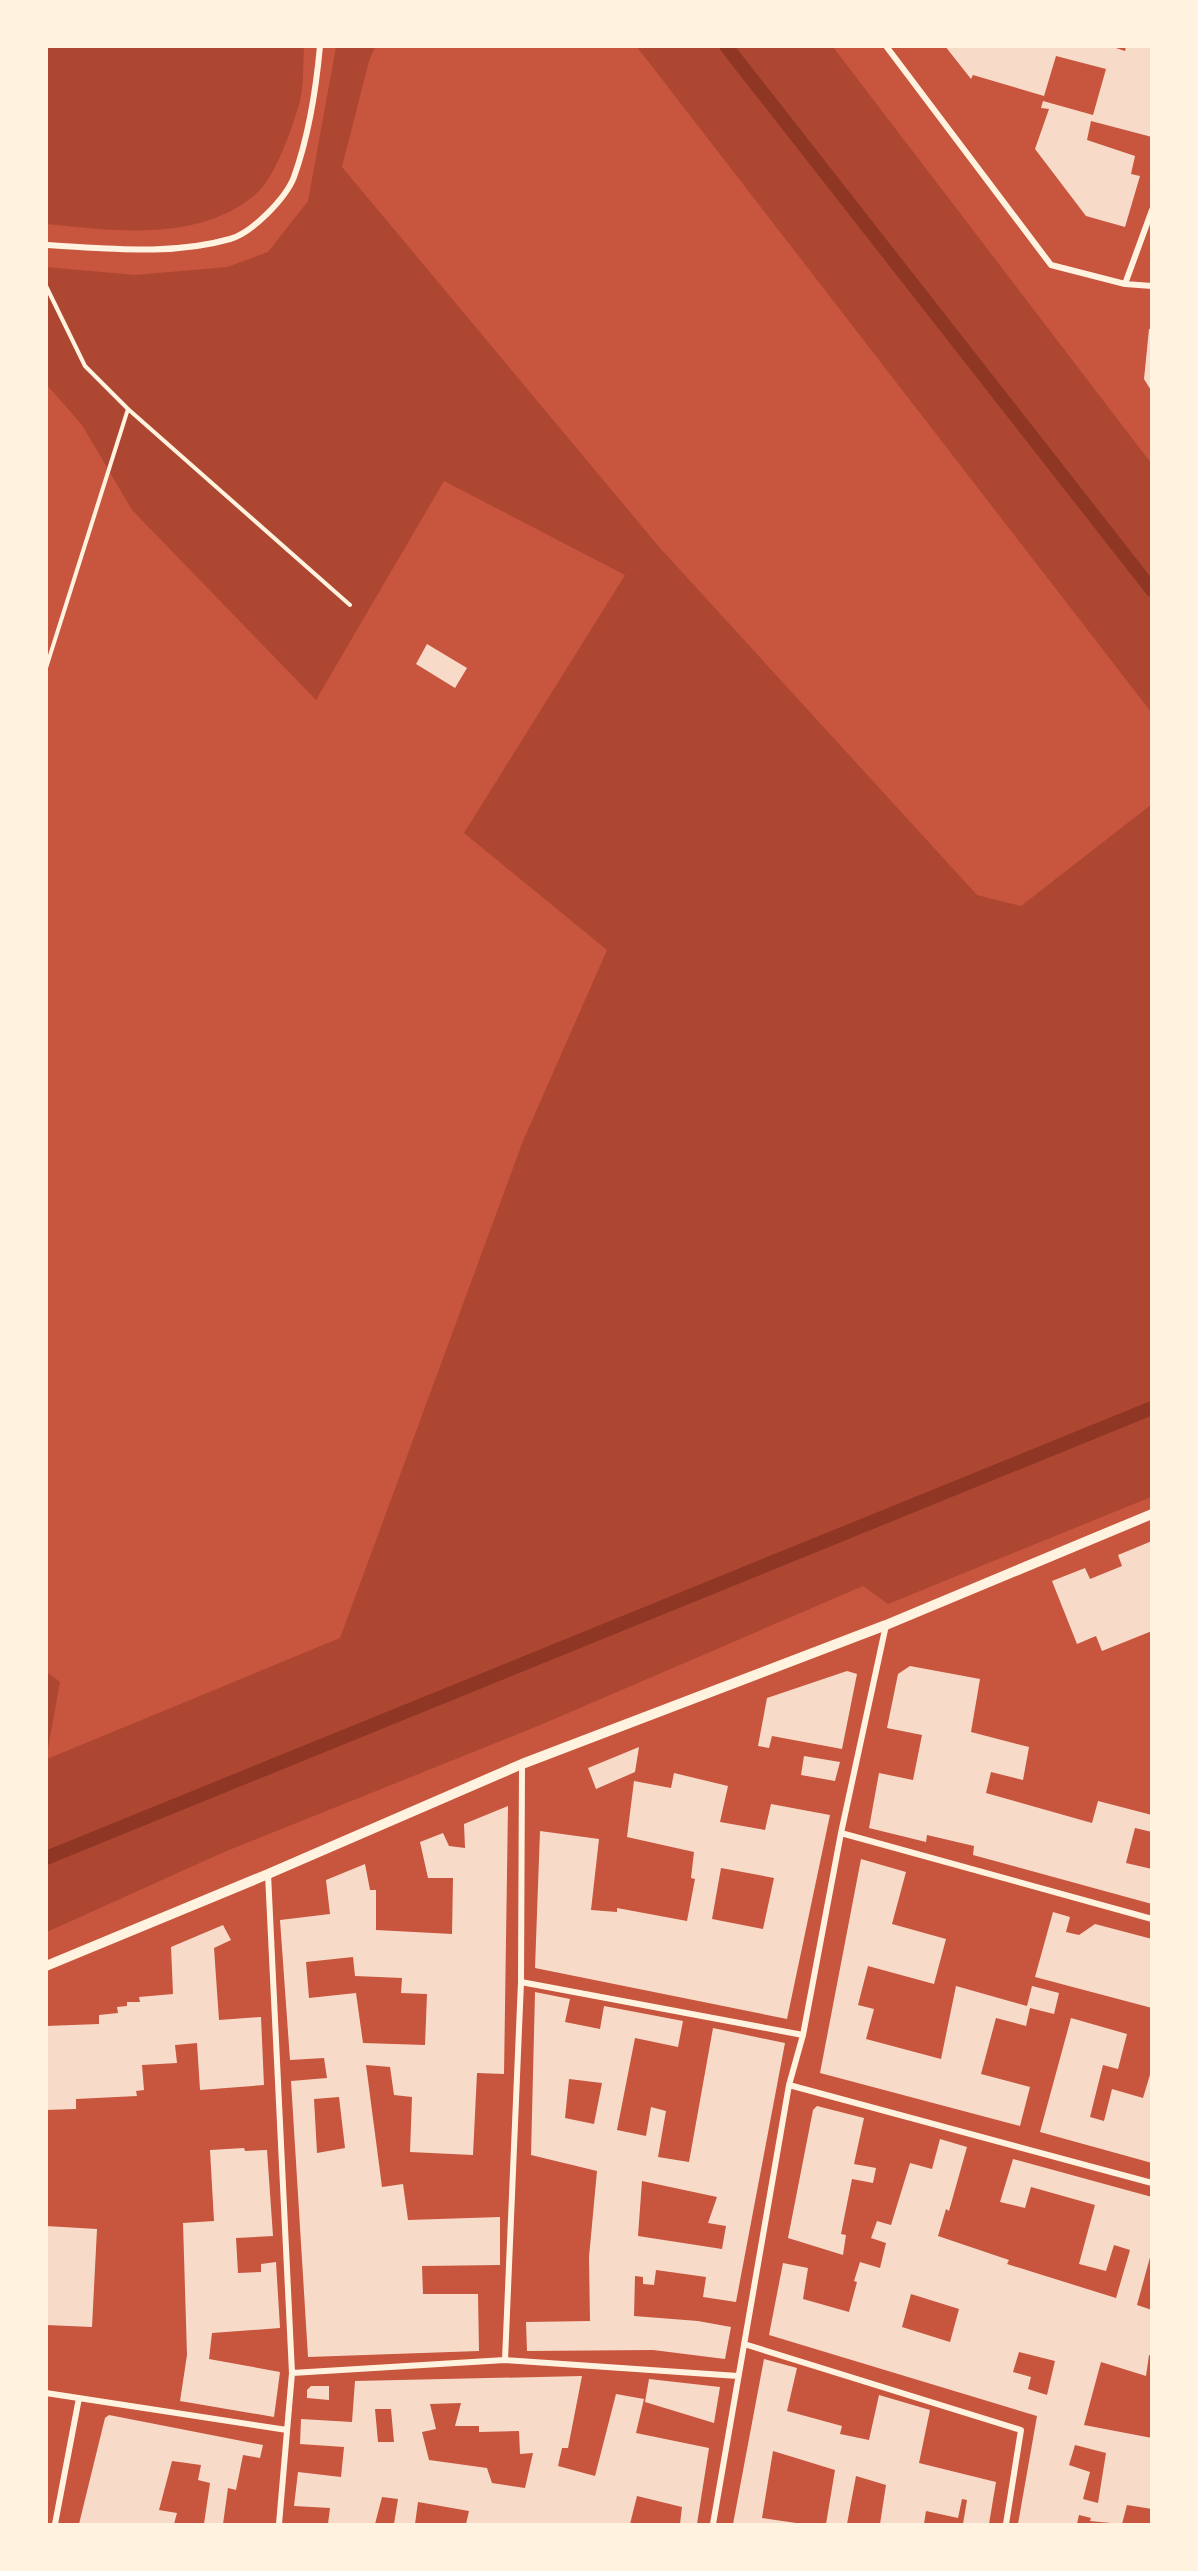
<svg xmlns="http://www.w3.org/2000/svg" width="1198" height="2571" viewBox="0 0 1198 2571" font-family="'Varela Round',sans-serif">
<rect width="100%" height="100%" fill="#c8553d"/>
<path fill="#ae4732" d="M47,46L304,47C303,64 304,84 300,101C293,126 276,175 258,192C202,243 116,231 47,224Z
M336,47H375L369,61L342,167L660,548L977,895L1021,906L1152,804L1151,1497L888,1604L863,1586L538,1726L224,1852L47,1932V1759L340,1638L523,1141L607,950L464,833L625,575L444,481L316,700L132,510L82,425L47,385L46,267L135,275L227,267L268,252L308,201Z
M637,47H833L1151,463V712Z
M47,1672L60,1682L47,1754Z"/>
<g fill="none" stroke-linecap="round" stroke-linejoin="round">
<path stroke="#8f3625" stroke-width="14" d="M726,46L1152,590
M46,1858L1152,1408"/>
</g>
<path fill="#f7dbc8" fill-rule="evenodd" d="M945,46H1110L1125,51L1126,46H1152V137L1091,121L1087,140L1135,156L1131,174L1140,176L1125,227L1086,216L1035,149L1049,109L1041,108L1043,101L1093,115L1106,69L1056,56L1044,96L973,75L971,79Z
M1149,329H1152V392L1144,379Z
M427,644L467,668L455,688L416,664Z
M1152,1541V1631L1102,1651L1096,1636L1077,1644L1052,1581L1085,1568L1090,1579L1122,1566L1118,1555Z
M910,1666L980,1679L971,1732L1029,1747L1023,1780L991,1772L986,1793L1092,1823L1098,1801L1152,1815V1832L1135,1828L1126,1863L1152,1869V1904L973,1855L974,1846L927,1835L926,1842L869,1828L879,1773L913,1780L922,1735L887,1728L898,1674Z
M847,1671L857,1674L842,1749L772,1736L769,1748L758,1746L767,1698Z
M639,1747L635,1772L596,1789L588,1768Z
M804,1756L840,1762L835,1781L801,1775Z
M674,1773L728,1786L720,1822L765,1830L771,1804L830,1815L787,2019L535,1968L540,1831L599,1839L591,1910L617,1912V1908L687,1921L695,1879L691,1878L694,1852L627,1837L634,1781L671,1788ZM721,1868L774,1878L763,1929L712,1919Z
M508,1806L504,2074L477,2073L473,2155L410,2152L412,2097L394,2095L390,2067L366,2065L382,2187L403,2184L408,2220L500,2217V2265L422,2266L423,2294H478L479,2351L308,2357L291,2081L327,2078L324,2058L290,2060L280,1920L330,1914L326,1880L365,1864L370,1890H376V1930L452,1934L453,1878H428L420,1842L443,1833L449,1846L465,1848L464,1824ZM353,1957L355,1976L402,1978L401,1993L427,1994L425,2045L363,2043L356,1993L309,1998L306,1962ZM339,2097L345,2148L317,2153L314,2099Z
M861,1859L906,1872L892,1924L946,1939L934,1984L868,1966L858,2005L874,2009L866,2039L941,2059L956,1986L1027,2006L1032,1986L1059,1993L1054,2014L1030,2008L1026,2026L996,2018L981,2074L1030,2087L1020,2126L820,2073Z
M1053,1912L1070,1917L1066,1932L1079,1935L1095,1924L1152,1939V2008L1035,1977Z
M223,1925L231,1940L214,1948L219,2020L261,2017L264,2085L200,2090L197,2043L175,2045L177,2063L142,2065L144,2090L136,2091L137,2096L76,2099V2109L46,2110V2026L99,2024V2015L118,2013L117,2007L127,2006V2002H140L139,1997L173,1994L171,1947Z
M535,1992L570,1999L565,2022L600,2029L604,2006L683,2021L678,2047L635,2038L617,2130L646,2136L651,2107L666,2111L658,2157L689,2162L713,2028L785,2043L736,2302L703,2297L706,2277L656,2270L654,2285L643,2284V2277L635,2276L634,2316L698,2321L731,2327L725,2359L653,2350L527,2351L526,2322L590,2321L589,2257L597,2171L531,2155ZM569,2079L602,2083L594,2124L565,2118ZM642,2181L717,2197L708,2223L726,2226L722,2249L638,2236Z
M1071,2018L1127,2034L1118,2069L1103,2065L1090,2117L1104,2121L1112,2089L1143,2098L1152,2068V2163L1040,2132Z
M817,2106L864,2118L854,2164L876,2168L873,2183L852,2179L841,2234L846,2235L843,2255L788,2238L813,2110Z
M940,2139L967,2147L949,2211L946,2209L938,2236L1009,2260L1007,2264L1116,2298L1130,2250L1114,2245L1106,2271L1079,2264L1095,2205L1031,2187L1025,2208L1000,2202L1013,2159L1152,2197V2250L1137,2305L1152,2310V2356L1149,2355L1146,2376L1101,2362L1084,2425L1152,2438V2509L1127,2505L1122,2524L1090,2521L1091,2518L1079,2515L1077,2524H1018L1037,2416L769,2335L783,2263L808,2268L803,2299L849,2312L857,2282L854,2281L860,2262L880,2268L886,2243L871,2238L877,2221L891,2225L910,2163L932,2169ZM911,2294L959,2309L950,2342L902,2327ZM1019,2352L1055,2361L1047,2395L1028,2389L1031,2377L1013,2372ZM1075,2445L1106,2453L1098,2503L1083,2499L1090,2472L1069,2465Z
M244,2148L245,2151L267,2150L273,2236L236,2238L238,2273L261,2272V2264L276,2262L280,2328L212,2333L209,2359L280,2372L274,2417L180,2401L187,2355L183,2223L214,2221L210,2150Z
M46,2226L97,2229L92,2327L46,2325Z
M764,2359L797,2368L787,2411L842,2426L840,2434L869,2440L879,2395L930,2410L919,2463L996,2482L989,2524H963L967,2500L962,2499L958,2518L926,2511L924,2524H880L886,2485L856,2476L847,2524H826L835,2470L773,2451L762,2518L803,2524H733Z
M582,2376L568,2448H562L558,2466L595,2476L616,2394L644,2399L636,2433L709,2448L697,2524H680L682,2507L637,2496L630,2524H466L469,2511L418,2502L415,2524H394L398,2499L382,2497L375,2524H328L330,2508L294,2506L298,2472L341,2477L344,2447L300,2444L301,2419L352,2422L355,2381ZM461,2403L455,2426H479V2432L519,2431L520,2454L533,2453L525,2488L492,2483L487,2468L429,2460L422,2432L436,2429L430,2404ZM375,2409H391L394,2442H378Z
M649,2379L720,2387L714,2423L645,2402Z
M311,2386H329V2400L307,2398V2390Z
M109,2415L263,2445L260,2458L243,2455L236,2490L228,2488L223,2524H204L210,2483L198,2480L201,2465L172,2461L159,2510L177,2513L174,2524H79L105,2418Z"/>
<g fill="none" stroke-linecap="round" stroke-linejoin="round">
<path stroke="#fff3e0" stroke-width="4" d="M46,286L85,366L128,409L46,668
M128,409L350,605"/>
<path stroke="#fff3e0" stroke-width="6" d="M886,46L1051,265L1125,284L1152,286
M46,245C106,248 171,256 230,239C252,233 286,198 294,177C309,135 316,90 320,46
M1125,284L1152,210
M841,1833L1152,1919
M268,1874L292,2373L279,2524
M521,1982L803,2035
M789,2085L1152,2183
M744,2344L1021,2430L1006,2524
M505,2360L521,1982L522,1764
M292,2373L505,2360L738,2376
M46,2393L287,2430
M55,2524L79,2398
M713,2524L789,2085L803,2035L841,1833L886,1625"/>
<path stroke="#fff3e0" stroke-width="10" d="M46,1966L268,1874L522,1764L886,1625L1152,1514"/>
</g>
<rect width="1198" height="2571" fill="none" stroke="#fff3e0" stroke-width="96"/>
</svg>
